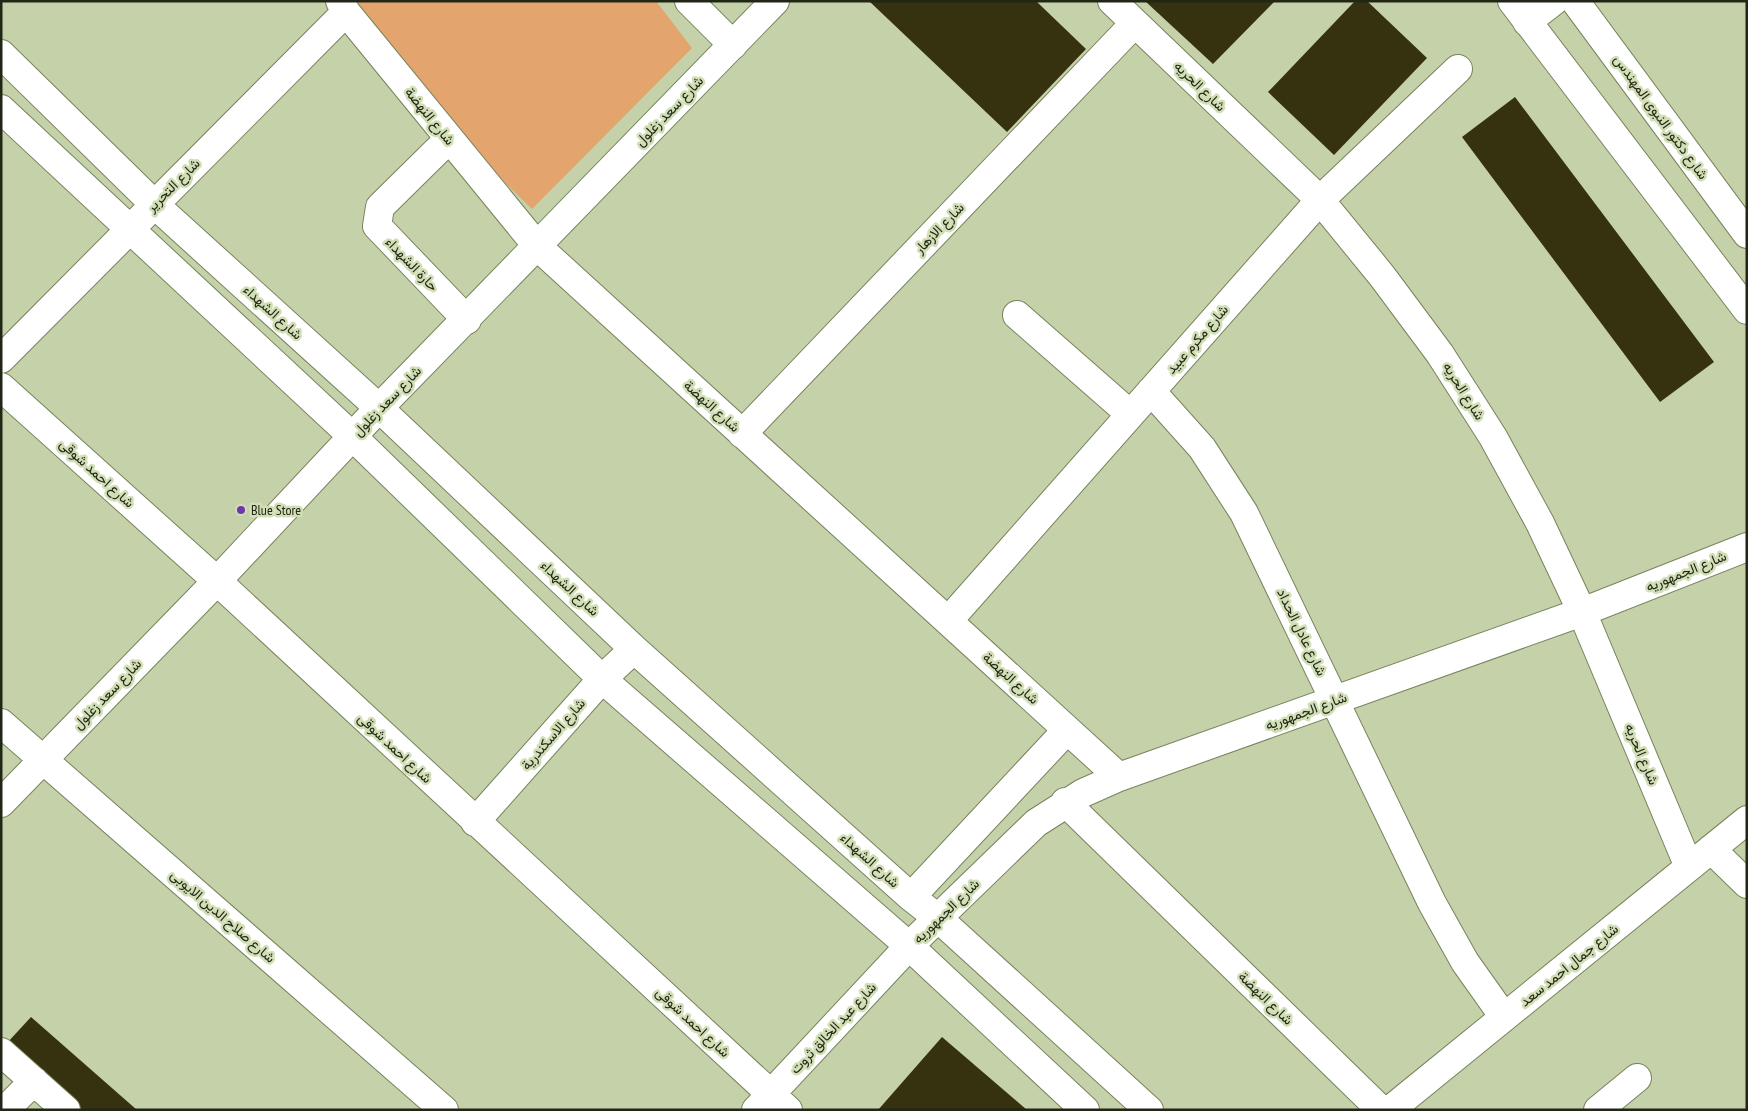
<svg xmlns="http://www.w3.org/2000/svg" width="1748" height="1111" viewBox="0 0 1748 1111" font-family="'PT Sans Narrow',Vazirmatn,sans-serif">
<rect width="100%" height="100%" fill="#c5d2a9"/>
<path fill="#e3a46d" d="M357,1H656L692,48L532,209L475,154L361,10Z"/>
<path fill="#36310e" d="M869,1H1036L1086,49L1007,132Z
M1145,1H1275L1213,64Z
M1355,1H1367L1427,58L1334,155L1268,92Z
M1515,97L1714,362L1660,402L1462,137Z
M31,1017L137,1110H83L7,1043Z
M942,1037L1027,1110H878Z"/>
<g fill="none" stroke-linecap="round" stroke-linejoin="round">
<g stroke="#77835d" stroke-width="30">
<path id="minor" d="M340,1L346,12L538,247L1119,777
M689,1L733,45
M1112,1L1320,200L1382,276L1440,354L1493,437L1540,523L1582,612L1689,867
M1512,1L1747,310
M1575,1L1747,234
M1527,22L1554,1
M1,54L154,204L379,408L634,649L911,897L939,919L1149,1110
M1,109L353,437L602,679L909,946L1085,1110
M449,139L380,207L377,226L467,320
M1017,315L1130,414
M1,359L346,12
M1,387L217,581L788,1110
M1151,391L1202,448L1244,513L1432,903L1465,962L1504,1017
M742,434L1135,23
M948,621L1320,200L1458,69
M1,723L444,1110
M1065,802L1381,1110
M1,803L217,581L379,408L775,1
M475,822L602,679L634,649
M1711,849L1747,884
M911,897L1067,730
M1,1052L66,1110
M5,1110L34,1081
M756,1110L909,946L1036,823L1083,793L1119,777L1582,612L1747,547
M1390,1110L1747,820
M1598,1110L1637,1078"/>
</g>
<use href="#minor" stroke="#fff" stroke-width="28"/>
</g>
<circle fill="#6f36ad" stroke="#d2dfb6" stroke-width="2" cx="241" cy="510" r="5"/>
<g text-anchor="middle" stroke-width="5" stroke-linejoin="round" paint-order="stroke">
<g font-size="14" fill="#212616" stroke="#d2dfb6">
<text transform="translate(1200 86) rotate(44)" y="5">شارع الحريه</text>
<text transform="translate(669 111) rotate(-46)" y="5">شارع سعد زغلول</text>
<text transform="translate(430 116) rotate(51)" y="5">شارع النهضة</text>
<text transform="translate(1661 117) rotate(54)" y="5">شارع دكتور النبوى المهندس</text>
<text transform="translate(173 185) rotate(-45)" y="5">شارع التحرير</text>
<text transform="translate(939 228) rotate(-46)" y="5">شارع الازهار</text>
<text transform="translate(412 264) rotate(46)" y="5">حارة الشهداء</text>
<text transform="translate(273 312) rotate(42)" y="5">شارع الشهداء</text>
<text transform="translate(1197 339) rotate(-49)" y="5">شارع مكرم عبيد</text>
<text transform="translate(1464 391) rotate(58)" y="5">شارع الحريه</text>
<text transform="translate(387 401) rotate(-46)" y="5">شارع سعد زغلول</text>
<text transform="translate(712 406) rotate(42)" y="5">شارع النهضة</text>
<text transform="translate(97 473) rotate(42)" y="5">شارع احمد شوقى</text>
<text transform="translate(1686 571) rotate(-22)" y="5">شارع الجمهوريه</text>
<text transform="translate(570 588) rotate(43)" y="5">شارع الشهداء</text>
<text transform="translate(1302 632) rotate(64)" y="5">شارع عادل الحداد</text>
<text transform="translate(1011 678) rotate(42)" y="5">شارع النهضة</text>
<text transform="translate(107 694) rotate(-46)" y="5">شارع سعد زغلول</text>
<text transform="translate(1306 711) rotate(-20)" y="5">شارع الجمهوريه</text>
<text transform="translate(553 734) rotate(-49)" y="5">شارع الاسكندرية</text>
<text transform="translate(395 748) rotate(43)" y="5">شارع احمد شوقى</text>
<text transform="translate(1642 754) rotate(67)" y="5">شارع الحريه</text>
<text transform="translate(870 860) rotate(42)" y="5">شارع الشهداء</text>
<text transform="translate(946 911) rotate(-44)" y="5">شارع الجمهوريه</text>
<text transform="translate(223 916) rotate(41)" y="5">شارع صلاح الدين الايوبى</text>
<text transform="translate(1569 965) rotate(-39)" y="5">شارع جمال احمد سعد</text>
<text transform="translate(1266 998) rotate(44)" y="5">شارع النهضة</text>
<text transform="translate(693 1022) rotate(43)" y="5">شارع احمد شوقى</text>
<text transform="translate(833 1028) rotate(-47)" y="5">شارع عبد الخالق ثروت</text>
</g>
<g font-size="14" fill="#212616" stroke="#d2dfb6" text-anchor="start">
<text x="251" y="515">Blue Store</text>
</g>
</g>
<rect width="1748" height="1111" fill="none" stroke="#212616" stroke-width="5"/>
</svg>
